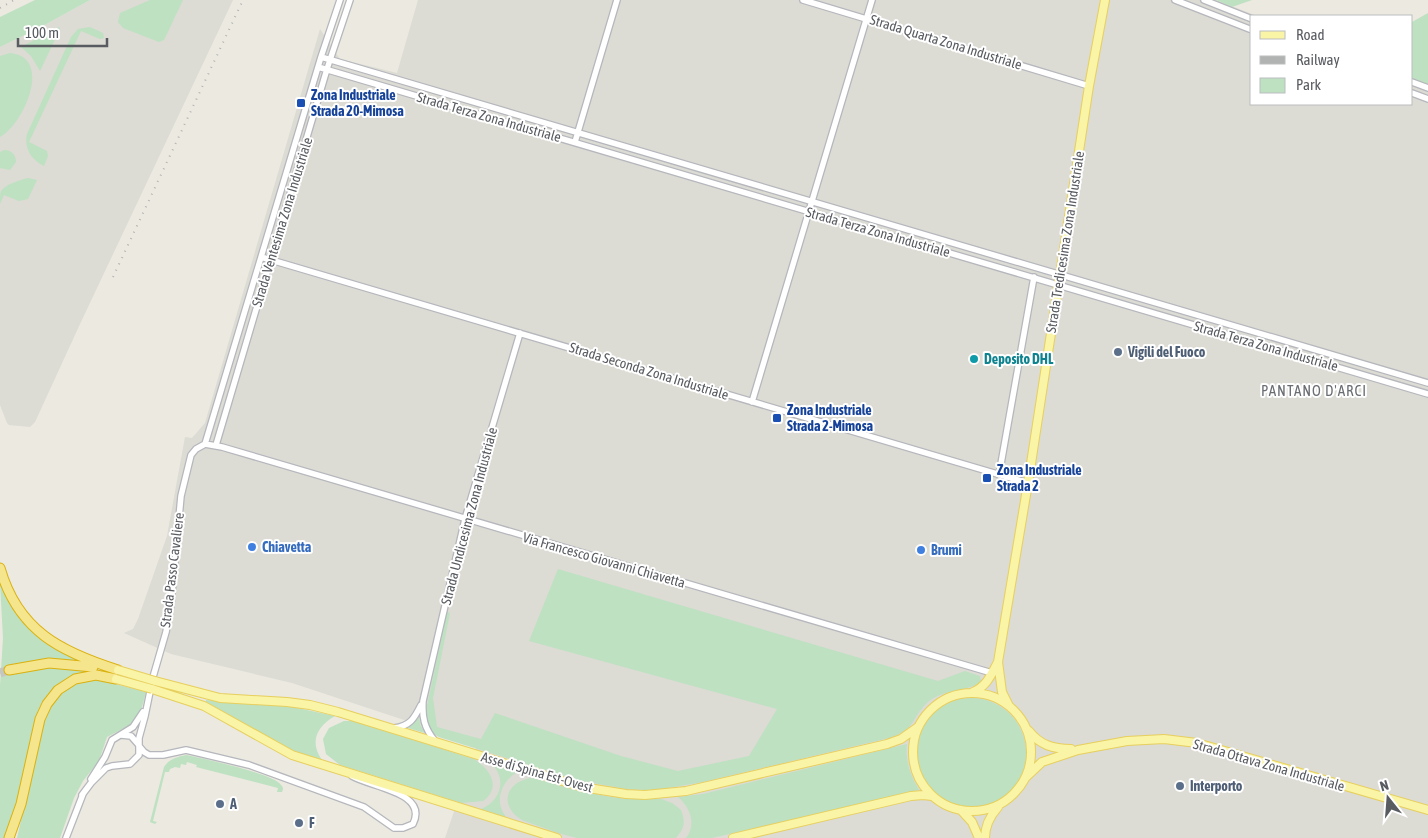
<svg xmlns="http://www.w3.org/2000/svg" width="1428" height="838" viewBox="0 0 1428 838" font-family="'Asap Condensed',sans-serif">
<rect width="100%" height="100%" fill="#ebe9e0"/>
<path fill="#dcdbd4" d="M90,0H233L80,324L35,422L30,427L9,425L7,423L0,405V47L39,28Z
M418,0H1216L1257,16H1252V104H1412V78L1428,84V838H445L477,744L292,683L171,654L124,633L133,629L138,619L167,536L185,437L192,438L205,423L320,29L340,59L397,73Z"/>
<path fill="#bde1c1" d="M35,0H90L39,28L0,47V17Z
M150,0H183L164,40L159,42L123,28L118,22L120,13Z
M1216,0H1252L1232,7Z
M1428,13V84L1412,78V22Z
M59,27L60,29L40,71L31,56L21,47Z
M90,27L103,33L104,38L100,39L81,31L29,142L47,151L48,156L44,166C31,160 24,148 27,134L71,37L78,29Z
M10,53C54,57 23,125 0,137V56Z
M4,150C11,150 16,154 16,162L10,170L0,168V152Z
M28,178L37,180L28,199L19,201L4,195L0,204C0,200 0,194 1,191C6,184 20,180 28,178Z
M558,569L938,681L965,671L980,676L981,682C965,692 945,689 929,701C911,717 917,729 889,738L703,782L662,789L645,790L626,789L577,780L439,737C429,732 428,726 425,715L447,612L450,613L433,698L437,727L481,739L495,713L621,756L678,771L749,756L777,709L529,641Z
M0,583H2L20,613L83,661L33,667L87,668L86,671C59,681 46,690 35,718L13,818L5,838H0V686L3,638Z
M90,680H100L146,692L141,711L136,718L130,725L107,737L99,761L83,781L74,798L60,838H17L44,720C53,696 65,686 90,680Z
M916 753a55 55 0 1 1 110 0a55 55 0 1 1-110 0Z
M206,700L288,706L335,716C317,726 309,742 322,760L294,751L206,702Z
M419,717L420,724L425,733L408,728Z
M344,721H354L474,759C490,769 502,787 483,801L461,803L340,765L326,754L323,739L329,728Z
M907,744C905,761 910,775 919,790L712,838H686C697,824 690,807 678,797L703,794Z
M186,755C201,758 275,774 281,785C284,788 283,789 282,792H277L278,788L196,767L197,765L187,762L186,765L181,764L180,768L175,767L170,769L169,772H165L153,821L157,822L155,824L150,822L164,767C169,759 177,757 186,755Z
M493,765L517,772C502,781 493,801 506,817L481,809C500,801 507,781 493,765Z
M530,778L538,779L571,789L605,796L625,799H661L672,803L681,810C686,822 684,829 676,838H577L558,833L522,820C499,806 505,783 530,778Z"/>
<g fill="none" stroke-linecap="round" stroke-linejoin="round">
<path stroke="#c6c6c0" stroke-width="9" stroke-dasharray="9 4.5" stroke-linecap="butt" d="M0,673L9,670"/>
<g stroke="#b5b7bc" stroke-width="8">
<path id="minor" d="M803,0L1089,86
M1175,0L1252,30
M1204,0L1252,19
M321,57L1428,383
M318,67L1428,394
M1412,82L1428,88
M1412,93L1428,99
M575,142L617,0
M261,257L1028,483
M752,402L872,0
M205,444L222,447L992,673
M205,444L321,57L340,0
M216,445L327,69L350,0
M999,475L1034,277
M394,728C410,726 414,719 421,705
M121,735L131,736L138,744
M435,741C424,728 422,717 423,701L465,519L520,333
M139,746L144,752L149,755H163L186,750L249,765L364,807L394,828H403L413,824C429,792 370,787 352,776
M91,779L105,757L112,740L133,727L143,712
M82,795L91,783L106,768L112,766L130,764L139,755V738L145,716L153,677L166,632L171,604L181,496L191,455L196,449L205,444
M66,838L83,794"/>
</g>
<g stroke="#e7cf5d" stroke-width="10">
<path id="major" d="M155,681L220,698L287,702L310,705L338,712L582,787L626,794L645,795L686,791L887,744L901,739L918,727
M152,689L204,706L292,755L557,838
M973,692C987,686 991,675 998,662
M913 752a59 59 0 1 1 118 0a59 59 0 1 1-118 0Z
M1009,706L1002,692L998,662L1028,483L1089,86L1105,0
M1029,731C1040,745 1053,749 1071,749
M1026,777L1042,762L1078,750L1127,741L1164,739L1197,743L1428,810
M961,810L972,822L979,838
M733,838L911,796L923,795L932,796
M985,838C985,825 990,816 998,807"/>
</g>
<g stroke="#dbb10f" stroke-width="11">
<path id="highway" d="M0,568C18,631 61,652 118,670
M9,670L49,663L93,667
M9,838L21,804L40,719L47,704L58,690L75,679L96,675L116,679"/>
</g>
<use href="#minor" stroke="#fff" stroke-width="5.5"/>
<use href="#major" stroke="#f9f4a6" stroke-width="8"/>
<use href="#highway" stroke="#f5e58c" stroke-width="9"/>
<path stroke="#b1b2b2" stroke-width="2" stroke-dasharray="1 6" stroke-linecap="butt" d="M0,8L14,0
M113,277L243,0"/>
<g stroke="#e7cf5d" stroke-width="10" stroke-linecap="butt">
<path id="major-bridge" d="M118,670L155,681
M116,679L152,689"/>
</g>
<use href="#major-bridge" stroke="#f9f4a6" stroke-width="8"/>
</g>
<g fill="#1a4fb4" stroke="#fff" stroke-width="2">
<rect x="296" y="98" width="10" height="10" rx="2.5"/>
<rect x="772" y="413" width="10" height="10" rx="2.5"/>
<rect x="982" y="473" width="10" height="10" rx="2.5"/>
</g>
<g fill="#5c6f8a" stroke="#fff" stroke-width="2">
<circle cx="1118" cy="352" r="5"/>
<circle cx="1180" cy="786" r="5"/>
<circle cx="220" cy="804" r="5"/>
<circle cx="299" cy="823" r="5"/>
</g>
<circle fill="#0f9aa8" stroke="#fff" stroke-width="2" cx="974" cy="359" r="5"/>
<g fill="#3f7fe0" stroke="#fff" stroke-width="2">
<circle cx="252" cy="547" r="5"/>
<circle cx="921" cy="550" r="5"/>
</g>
<g text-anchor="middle" stroke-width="4" stroke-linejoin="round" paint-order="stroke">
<g font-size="14" fill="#585b60" stroke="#fff">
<text transform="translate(946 42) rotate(17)" y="5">Strada Quarta Zona Industriale</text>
<text transform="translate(489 117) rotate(16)" y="5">Strada Terza Zona Industriale</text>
<text transform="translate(282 222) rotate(-73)" y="5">Strada Ventesima Zona Industriale</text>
<text transform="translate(878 232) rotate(16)" y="5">Strada Terza Zona Industriale</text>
<text transform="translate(1065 242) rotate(-81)" y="5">Strada Tredicesima Zona Industriale</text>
<text transform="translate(1266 346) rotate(16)" y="5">Strada Terza Zona Industriale</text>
<text transform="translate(649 371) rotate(17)" y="5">Strada Seconda Zona Industriale</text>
<text transform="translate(469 516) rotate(-75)" y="5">Strada Undicesima Zona Industriale</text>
<text transform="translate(604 560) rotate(16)" y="5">Via Francesco Giovanni Chiavetta</text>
<text transform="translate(172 570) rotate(-83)" y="5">Strada Passo Cavaliere</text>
<text transform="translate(1269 765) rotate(16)" y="5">Strada Ottava Zona Industriale</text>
<text transform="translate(537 772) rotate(16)" y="5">Asse di Spina Est-Ovest</text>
</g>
<g font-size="14" font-weight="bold" fill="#164399" stroke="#fff" text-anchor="start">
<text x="311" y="100">Zona Industriale<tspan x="311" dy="16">Strada 20-Mimosa</tspan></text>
<text x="787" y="415">Zona Industriale<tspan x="787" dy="16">Strada 2-Mimosa</tspan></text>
<text x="997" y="475">Zona Industriale<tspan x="997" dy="16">Strada 2</tspan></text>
</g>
<g font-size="14" font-weight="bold" fill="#4e5e75" stroke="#fff" text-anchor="start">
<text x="1128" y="357">Vigili del Fuoco</text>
<text x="1190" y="791">Interporto</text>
<text x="230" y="809">A</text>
<text x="309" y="828">F</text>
</g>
<g font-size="14" font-weight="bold" fill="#0d838f" stroke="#fff" text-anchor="start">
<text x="984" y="364">Deposito DHL</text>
</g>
<g font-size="14" font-weight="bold" fill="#366cbe" stroke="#fff" text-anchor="start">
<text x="262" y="552">Chiavetta</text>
<text x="931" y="555">Brumi</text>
</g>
<g font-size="15" letter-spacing="1" fill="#696d72" stroke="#fff">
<text x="1314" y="396">PANTANO D'ARCI</text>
</g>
</g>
<rect x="1250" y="15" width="162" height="90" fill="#ffffff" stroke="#bcbdbf"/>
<rect x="1260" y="31" width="25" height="8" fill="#f9f4a6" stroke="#bcbdbf"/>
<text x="1296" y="40" font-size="15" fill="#585b60">Road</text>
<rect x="1260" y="56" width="25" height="8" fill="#b1b2b2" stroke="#bcbdbf"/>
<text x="1296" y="65" font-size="15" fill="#585b60">Railway</text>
<rect x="1260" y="78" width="25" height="15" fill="#bde1c1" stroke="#bcbdbf"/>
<text x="1296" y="90" font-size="15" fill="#585b60">Park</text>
<g transform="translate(1388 798) rotate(343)" stroke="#ffffff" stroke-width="4" paint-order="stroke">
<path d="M0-4L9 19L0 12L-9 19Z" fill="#585b60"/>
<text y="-8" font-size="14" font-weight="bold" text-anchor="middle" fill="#585b60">N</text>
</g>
<path d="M18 38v8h89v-8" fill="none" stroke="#585b60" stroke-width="2.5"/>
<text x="25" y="38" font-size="15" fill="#585b60" stroke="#ffffff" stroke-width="4" paint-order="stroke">100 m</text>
</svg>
